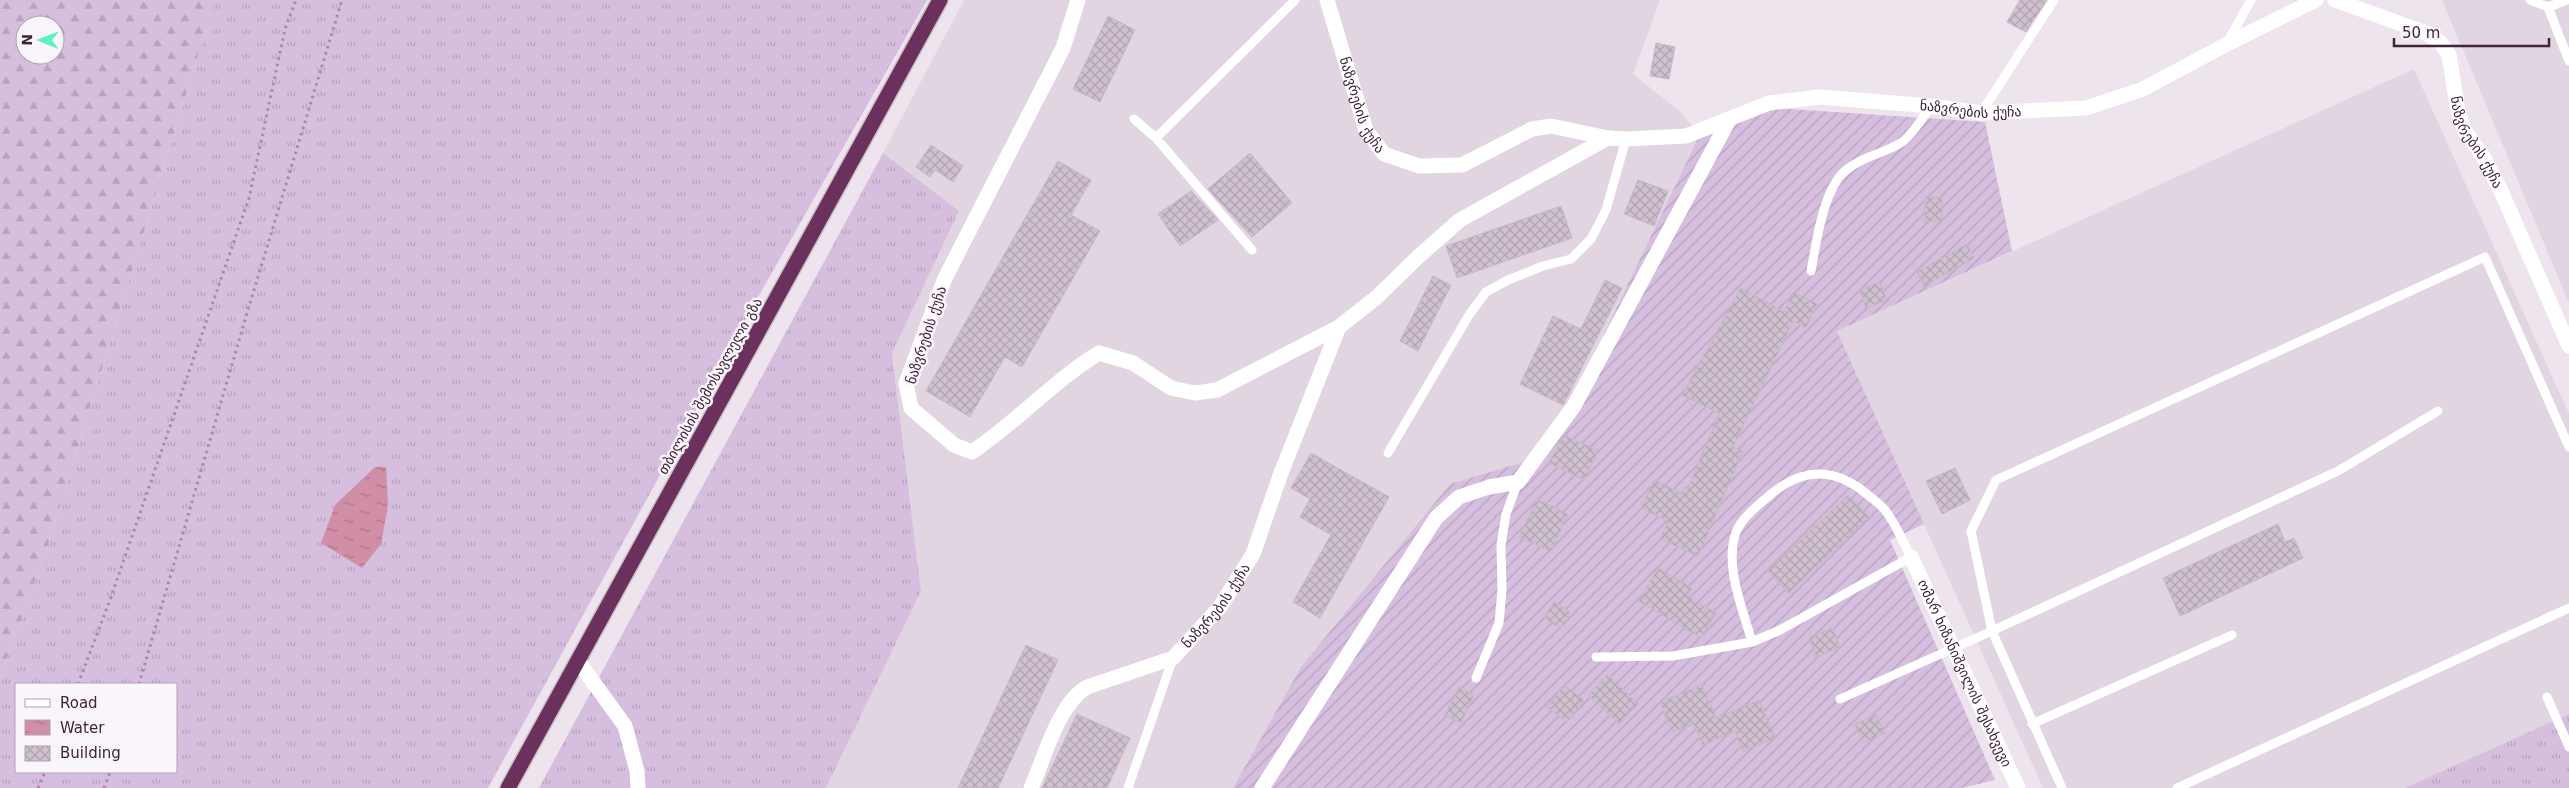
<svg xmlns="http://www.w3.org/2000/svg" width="2569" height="788" viewBox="0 0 2569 788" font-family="'DejaVu Sans','Noto Sans Georgian',sans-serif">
<defs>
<pattern id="grass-tufts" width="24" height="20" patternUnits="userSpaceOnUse" patternTransform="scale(1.25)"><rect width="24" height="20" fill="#d5bede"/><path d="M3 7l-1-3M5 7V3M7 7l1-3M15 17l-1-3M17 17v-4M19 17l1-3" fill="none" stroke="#b8a3bf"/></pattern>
<pattern id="forest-firs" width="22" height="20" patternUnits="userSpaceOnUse" patternTransform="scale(1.25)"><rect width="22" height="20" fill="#d5bede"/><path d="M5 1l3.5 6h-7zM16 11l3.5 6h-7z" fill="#b8a3bf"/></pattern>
<pattern id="garden-furrows" width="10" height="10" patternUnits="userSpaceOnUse" patternTransform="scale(1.25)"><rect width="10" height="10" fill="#d5bede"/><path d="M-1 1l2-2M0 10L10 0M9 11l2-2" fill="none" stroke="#b8a3bf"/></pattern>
<pattern id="water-ripples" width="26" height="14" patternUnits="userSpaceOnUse" patternTransform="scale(1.25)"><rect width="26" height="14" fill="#d18ea7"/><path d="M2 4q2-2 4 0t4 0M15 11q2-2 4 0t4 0" fill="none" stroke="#ab7489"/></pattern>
<pattern id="building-cross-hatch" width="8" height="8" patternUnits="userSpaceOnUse" patternTransform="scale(1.25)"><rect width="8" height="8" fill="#cec0ce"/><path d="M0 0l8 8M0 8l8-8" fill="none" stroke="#b2a5b2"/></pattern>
</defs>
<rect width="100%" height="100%" fill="#eee4ed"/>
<path fill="#e1d5e1" d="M964,0H1660L1633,74L1682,113L1699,136L1566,413L1527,461L1450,484L1301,667L1233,788H826L921,591L892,353L959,211L883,153Z
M2442,0H2569V303Z
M2414,69L2569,414V714L2406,788H2043L1837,331Z"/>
<path fill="url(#grass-tufts)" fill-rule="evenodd" d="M215,0H927L753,306L488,788H0V678L48,545ZM16,684H176V772H16Z
M883,153L959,211L892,353L921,591L826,788H539Z
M2569,714V788H2405Z"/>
<path fill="url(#forest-firs)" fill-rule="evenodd" d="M0,0H215L48,545L0,678ZM25,25H55V55H25Z"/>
<path fill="url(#garden-furrows)" d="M1776,108L1985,122L2012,251L1837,331L1924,524L1890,540L1995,780L1962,788H1233L1301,667L1450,484L1527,461L1566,413L1699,136Z"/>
<path fill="url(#water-ripples)" d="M375,467H386L388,505L381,544L362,568L321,543L335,505Z"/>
<path fill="url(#building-cross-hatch)" stroke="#c7b7c6" d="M2020,0H2047L2026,32L2007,22Z
M1108,16L1135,30L1100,102L1073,89Z
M1656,43L1675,47L1669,79L1650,76Z
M931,145L963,166L953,182L935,170L930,177L916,167Z
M1250,153L1292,203L1252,237L1208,189Z
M1058,161L1091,180L1071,215L1100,231L1022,367L1005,357L970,417L926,391Z
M1638,180L1668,191L1654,226L1624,214Z
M1191,191L1218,220L1180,246L1158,214Z
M1925,197H1942V221H1925Z
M1561,206L1572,238L1457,278L1446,246Z
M1967,244L1974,258L1924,286L1917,272Z
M1433,276L1451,285L1418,351L1400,341Z
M1605,280L1622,288L1563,405L1520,384L1553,316L1581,329Z
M1880,282L1887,300L1866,308L1860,290Z
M1741,288L1784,312L1793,292L1817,304L1806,327L1793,321L1733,447L1743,451L1698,556L1660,539L1668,521L1641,508L1654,480L1681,493L1684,487L1688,489L1719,413L1682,395Z
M1564,435L1598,451L1584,480L1549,463Z
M1311,453L1389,497L1320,618L1293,602L1331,535L1300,517L1310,499L1291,488Z
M1955,468L1970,500L1942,514L1926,481Z
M1848,495L1869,517L1789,593L1768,571Z
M1537,499L1568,514L1551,551L1519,537Z
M2278,524L2285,542L2294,538L2303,558L2180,616L2163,578Z
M1658,568L1692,588L1687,596L1716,613L1701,638L1639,601Z
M1554,602L1570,612L1560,628L1544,618Z
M1833,628L1840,647L1816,657L1809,637Z
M1026,645L1058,660L998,788H958Z
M1608,674L1638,704L1619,724L1588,695Z
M1564,685L1584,700L1567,722L1547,707Z
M1702,685L1716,718L1759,700L1775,738L1743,751L1735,731L1703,745L1694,724L1672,732L1660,702Z
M1459,687L1474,695L1461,723L1445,715Z
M1077,714L1130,738L1107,788H1042Z
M1876,715L1885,733L1864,743L1855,724Z"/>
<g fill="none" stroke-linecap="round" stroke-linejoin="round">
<g stroke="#c9c2c8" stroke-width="18">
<path id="highway" d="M508,788L940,0"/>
</g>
<path stroke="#b185aa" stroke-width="3" stroke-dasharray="2.5 4" stroke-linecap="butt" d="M78,684L110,600L249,198L285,29L296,0
M139,684L247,313L342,0
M38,788L45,772
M104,788L110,772"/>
<path stroke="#fff" stroke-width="9" d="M2530,0L2548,7L2567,0
M2548,7L2569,61
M2228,41L2251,0
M1981,113L2054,0
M1134,119L1156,138L1252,250
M1156,138L1295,0
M1811,271C1816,244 1823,190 1845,171C1862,156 1884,154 1902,142C1913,134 1923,117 1931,106
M1388,453L1469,315L1486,292L1508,280L1543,266L1571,259L1591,239L1606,210L1626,139
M1596,657L1673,656L1752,642L1780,630L1911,557C1903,542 1896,524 1885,510C1881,505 1874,500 1868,495C1835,467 1803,467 1770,495C1758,505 1740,519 1735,535C1725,569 1743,609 1752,642
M1476,678L1499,623L1502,590L1501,545L1506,514L1518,482
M2547,697L2569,747
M1840,699L1992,631L2338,471L2438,411
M2032,724L2232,635
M1128,788L1173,658
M2062,788L1992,631L1971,531L1996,480L2485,257L2569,447
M2177,788L2569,608"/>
<g stroke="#fff" stroke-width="15">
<path d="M1078,0L1063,48L945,278L906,383L911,408L954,445L972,452C1017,422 1053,381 1099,353L1133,363L1171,388L1195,393L1217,390L1339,327L1377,297L1419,256L1460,220L1608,138"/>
<path id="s1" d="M1327,0L1366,130L1384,154L1419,166L1462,165L1532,129L1551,126L1608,138L1626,139L1686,136L1769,103L1820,97L1931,106L1981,113L2086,108L2143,89L2227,44L2316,0"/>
<path id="s2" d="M2335,0L2426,33L2441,43L2449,55L2458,111L2464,130L2483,156L2501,191L2569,346"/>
<path id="s3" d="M1911,557L2018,788"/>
<path d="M578,661L625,726L637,771L638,788"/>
<path id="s4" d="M1031,788C1045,757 1058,704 1087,687L1173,658L1220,607L1253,554L1281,473L1339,327"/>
<path d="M1262,788L1436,518L1459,497L1489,487L1518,482L1574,406L1729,120"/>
</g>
<use href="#highway" stroke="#6b305c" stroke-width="15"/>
</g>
<g text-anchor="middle" stroke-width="5" stroke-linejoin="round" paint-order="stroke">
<g font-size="14" fill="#3f243a" stroke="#faf5fa">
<text dy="5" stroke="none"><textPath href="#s1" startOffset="111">ნაზვრების ქუჩა</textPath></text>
<text dy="5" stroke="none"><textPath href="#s1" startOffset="772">ნაზვრების ქუჩა</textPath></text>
<text dy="5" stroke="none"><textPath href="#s2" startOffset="222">ნაზვრების ქუჩა</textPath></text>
<text transform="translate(926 335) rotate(-72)" y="5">ნაზვრების ქუჩა</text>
<text transform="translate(710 386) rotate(-61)" y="5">თბილისის შემოსავლელი გზა</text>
<text dy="5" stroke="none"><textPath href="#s4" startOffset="276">ნაზვრების ქუჩა</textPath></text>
<text dy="5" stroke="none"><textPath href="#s3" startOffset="128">ომარ ხიზანიშვილის შესახვევი</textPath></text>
</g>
</g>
<rect x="15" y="683" width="162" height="90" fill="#faf5fa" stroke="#afa1ad"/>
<rect x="25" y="699" width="25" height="8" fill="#ffffff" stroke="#afa1ad"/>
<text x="60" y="708" font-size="15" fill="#3f243a">Road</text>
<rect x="25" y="720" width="25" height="15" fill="url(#water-ripples)" stroke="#afa1ad"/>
<text x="60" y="733" font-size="15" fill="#3f243a">Water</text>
<rect x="25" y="746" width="25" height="15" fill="url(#building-cross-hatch)" stroke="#afa1ad"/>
<text x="60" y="758" font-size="15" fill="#3f243a">Building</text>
<g transform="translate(40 40) rotate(271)"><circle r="24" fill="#faf5fa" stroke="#afa1ad"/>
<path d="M0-4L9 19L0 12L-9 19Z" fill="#60f0c6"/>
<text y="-8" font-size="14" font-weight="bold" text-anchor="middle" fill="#3f243a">N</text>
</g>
<path d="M2394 38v8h155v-8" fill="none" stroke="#3f243a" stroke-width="2.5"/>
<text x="2402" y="38" font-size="15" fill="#3f243a" stroke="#faf5fa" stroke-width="4" paint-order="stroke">50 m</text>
</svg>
